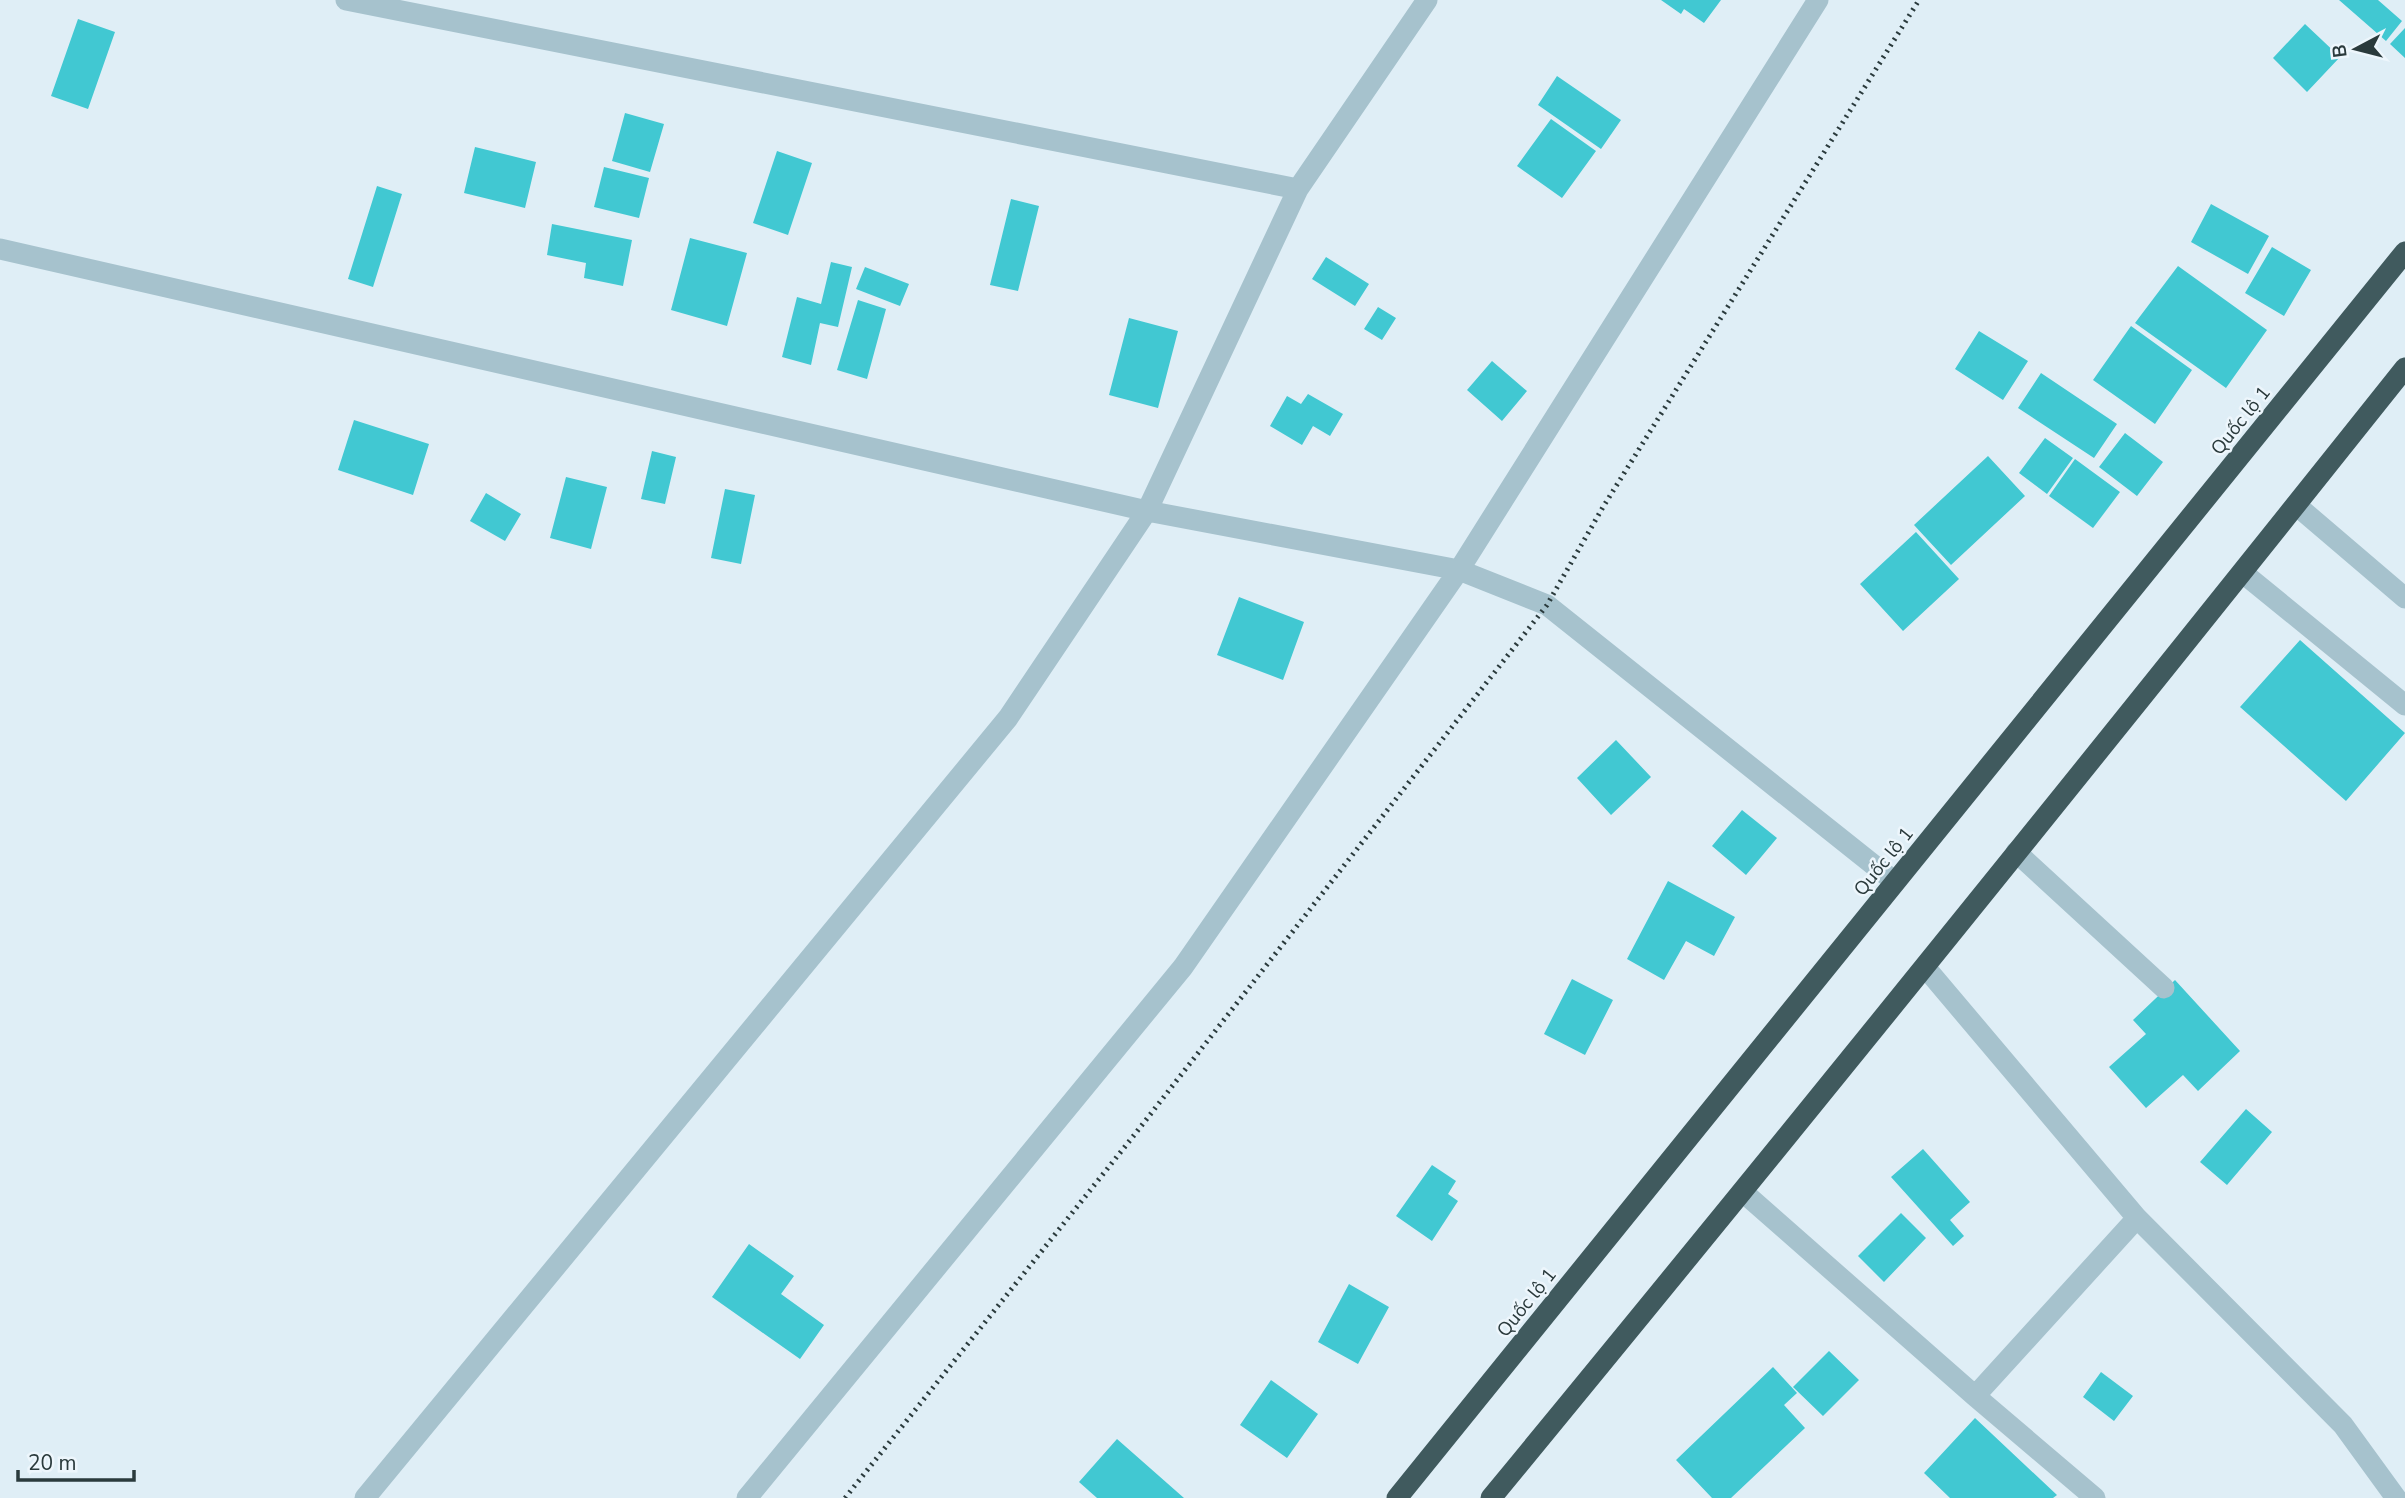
<svg xmlns="http://www.w3.org/2000/svg" width="2405" height="1498" viewBox="0 0 2405 1498" font-family="'Nunito Sans',sans-serif">
<rect width="100%" height="100%" fill="#dfeef6"/>
<path fill="#41c8d2" d="M1661,0H1721L1704,23L1684,9L1681,14Z
M2339,0H2378L2402,21L2386,41Z
M78,19L115,32L88,109L51,96Z
M2305,24L2340,57L2307,92L2273,58Z
M2405,28V58L2390,44Z
M1557,76L1621,120L1601,149L1538,105Z
M625,113L664,124L650,172L612,161Z
M1551,119L1596,151L1562,198L1517,166Z
M475,147L536,162L525,208L464,193Z
M777,151L812,163L788,235L753,223Z
M604,167L649,178L639,218L594,207Z
M377,186L402,194L373,287L348,279Z
M1011,199L1039,206L1018,291L990,285Z
M2211,204L2269,236L2248,274L2191,242Z
M552,224L632,240L623,286L584,278L586,263L547,255Z
M690,238L747,253L727,326L671,310Z
M2272,247L2311,270L2284,316L2245,293Z
M1326,257L1369,284L1355,306L1312,279Z
M831,262L852,267L838,327L820,323L811,365L782,357L797,297L821,304Z
M2178,266L2267,330L2226,388L2135,323Z
M865,267L909,284L900,306L856,289Z
M858,300L886,309L867,379L837,370Z
M1378,307L1396,318L1382,340L1364,329Z
M1129,318L1178,331L1158,408L1109,395Z
M2131,326L2192,370L2155,424L2093,380Z
M1979,331L2028,361L2003,400L1955,369Z
M1492,361L1527,391L1502,421L1467,390Z
M2041,373L2117,424L2094,458L2018,408Z
M1308,394L1343,414L1330,436L1313,426L1302,445L1270,426L1287,396L1301,404Z
M354,420L429,444L413,495L338,470Z
M2125,433L2163,462L2137,496L2099,467Z
M2045,438L2073,458L2047,494L2019,473Z
M652,451L676,457L665,504L641,499Z
M1988,456L2025,496L1951,565L1914,525Z
M2075,459L2120,492L2093,528L2049,496Z
M566,477L607,487L591,549L550,538Z
M725,489L755,495L741,564L711,558Z
M486,493L521,514L505,541L470,521Z
M1916,532L1959,579L1903,631L1860,584Z
M1239,597L1304,622L1283,680L1217,655Z
M2300,640L2405,733L2346,801L2240,707Z
M1616,740L1651,777L1611,815L1577,778Z
M1742,810L1777,838L1746,875L1712,846Z
M1668,881L1735,917L1714,956L1686,941L1664,980L1627,959Z
M1572,979L1613,1000L1585,1055L1544,1034Z
M2175,980L2240,1051L2198,1091L2183,1075L2146,1108L2109,1067L2146,1034L2133,1020Z
M2246,1109L2272,1132L2227,1185L2200,1162Z
M1923,1149L1970,1202L1950,1220L1964,1236L1953,1246L1891,1177Z
M1432,1165L1456,1181L1448,1194L1458,1201L1432,1241L1396,1216Z
M1901,1213L1926,1238L1884,1282L1858,1256Z
M749,1244L794,1276L781,1294L824,1325L800,1359L712,1297Z
M1349,1284L1389,1307L1358,1364L1318,1342Z
M1829,1351L1859,1380L1823,1416L1793,1387Z
M1773,1367L1797,1393L1784,1405L1805,1428L1731,1498H1712L1676,1460Z
M2101,1372L2133,1396L2114,1421L2083,1397Z
M1271,1380L1318,1414L1287,1458L1240,1425Z
M1975,1418L2057,1495L2053,1498H1950L1924,1473Z
M1117,1439L1184,1498H1097L1079,1482Z"/>
<g fill="none" stroke-linecap="round" stroke-linejoin="round">
<path stroke="#a6c2cd" stroke-width="21" d="M346,0L1298,189
M0,249L1147,511L1459,570L1547,605L1895,882
M2296,505L2405,598
M2243,573L2405,705
M2016,852L2164,988
M1925,967L2137,1218L2343,1425L2396,1498
M1743,1192L1975,1396L2095,1498
M1975,1396L2137,1218
M365,1498L1008,718L1147,511L1298,189L1427,0
M747,1498L1183,967L1459,570L1818,0"/>
<path stroke="#405a5e" stroke-width="21" d="M1397,1498L2405,252
M1491,1498C1799,1124 2103,747 2405,368"/>
<path stroke="#2a3a3c" stroke-width="5" stroke-dasharray="2 5" stroke-linecap="butt" d="M845,1498L1135,1134L1547,605L1603,507L1919,0"/>
</g>
<g text-anchor="middle" stroke-width="5" stroke-linejoin="round" paint-order="stroke">
<g font-size="19" fill="#2a3a3c" stroke="#edf6fc">
<text transform="translate(2240 420) rotate(-51)" y="7">Quốc lộ 1</text>
<text transform="translate(1883 861) rotate(-51)" y="7">Quốc lộ 1</text>
<text transform="translate(1526 1302) rotate(-51)" y="7">Quốc lộ 1</text>
</g>
</g>
<g transform="translate(2356 49) rotate(263)" stroke="#edf6fc" stroke-width="5" paint-order="stroke">
<path d="M0-5L12 26L0 18L-12 26Z" fill="#2a3a3c"/>
<text y="-10" font-size="19" font-weight="bold" text-anchor="middle" fill="#2a3a3c">B</text>
</g>
<path d="M18 1470v10h116v-10" fill="none" stroke="#2a3a3c" stroke-width="3.5"/>
<text x="28" y="1470" font-size="21" fill="#2a3a3c" stroke="#edf6fc" stroke-width="5" paint-order="stroke">20 m</text>
</svg>
